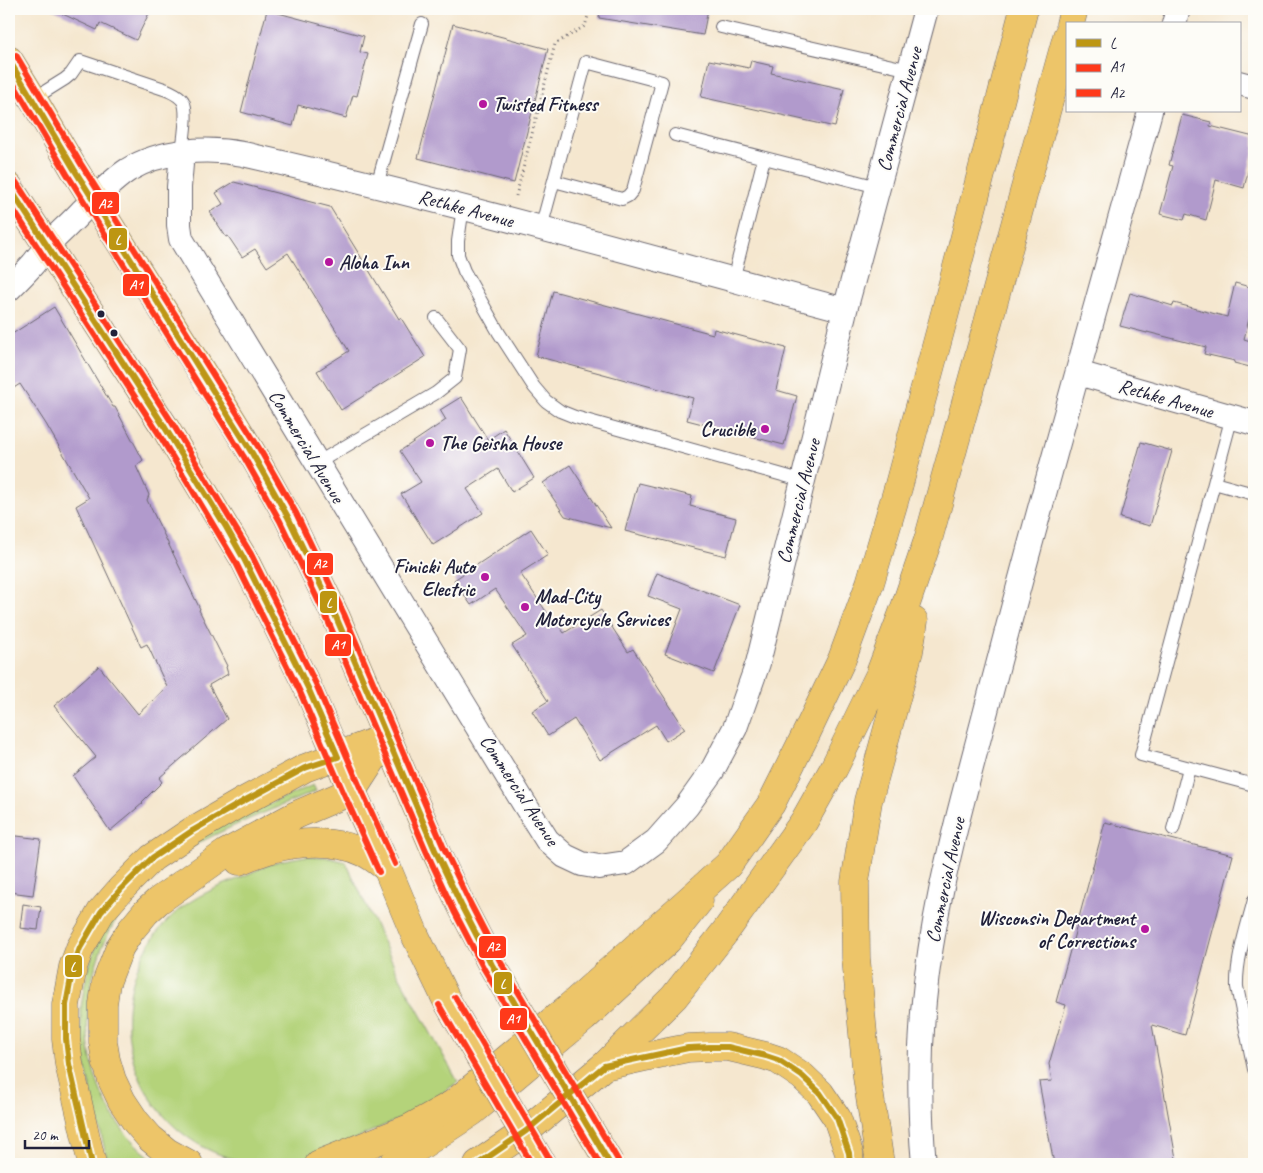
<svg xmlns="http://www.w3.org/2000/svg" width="1263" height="1173" viewBox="0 0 1263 1173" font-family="Caveat,sans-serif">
<rect width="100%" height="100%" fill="#fdfcf7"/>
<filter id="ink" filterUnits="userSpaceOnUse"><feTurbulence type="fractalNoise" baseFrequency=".02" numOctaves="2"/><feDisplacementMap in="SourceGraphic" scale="10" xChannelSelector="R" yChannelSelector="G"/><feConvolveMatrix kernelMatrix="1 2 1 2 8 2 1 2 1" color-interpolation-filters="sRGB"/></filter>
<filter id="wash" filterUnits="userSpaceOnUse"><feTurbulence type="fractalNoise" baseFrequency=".0096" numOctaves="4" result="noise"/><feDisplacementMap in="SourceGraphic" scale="20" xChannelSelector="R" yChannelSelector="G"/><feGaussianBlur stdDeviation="1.12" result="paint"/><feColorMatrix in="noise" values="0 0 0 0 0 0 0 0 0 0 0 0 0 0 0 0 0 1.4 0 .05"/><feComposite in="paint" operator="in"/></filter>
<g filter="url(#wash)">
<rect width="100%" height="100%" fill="#f5e7cf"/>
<path fill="#b4d37a" stroke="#6b7a5a" d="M313,785L316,791C294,800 271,810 249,819C218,833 186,847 160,869C131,893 108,926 97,962C73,1034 94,1121 160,1164H108L83,1055L81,1031V1007L85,983L91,960L100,937L140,879L211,829Z
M306,856L326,857L346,862L399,976L458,1082C446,1090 434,1100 422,1108C410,1116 394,1121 381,1127C347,1142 312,1162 274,1164C251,1164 226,1159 205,1148C121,1103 102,994 165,923C185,901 208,891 235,880C249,874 262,867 276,862C286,859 296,858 306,856Z"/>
<g id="blocks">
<path fill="#b19acc" d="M52,9H151L136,40L100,23L97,30Z
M600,9H708L703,35L599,18Z
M267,10L364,36L360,52L368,54L357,96L353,95L346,118L298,105L293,126L241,112Z
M453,24L548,49L514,183L418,158Z
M709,60L749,68L751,61L773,66L771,73L844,89L835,127L701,97Z
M1182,115L1211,122L1210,126L1254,137V148L1244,188L1216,180L1206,220L1186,214L1184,220L1160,214L1173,166L1169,165Z
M234,182L330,207L399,319L401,318L425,357L341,410L317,371L349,351L288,253L267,267L255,249L242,257L228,236L226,237L210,212L223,204L216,193Z
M1235,283L1254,288V299L1244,339L1254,342V368L1234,363L1235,361L1204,354L1206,347L1147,332V333L1120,326L1130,293L1173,306L1174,303L1227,317Z
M553,291L713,334L714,329L786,348L776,390L797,396L784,445L687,420L693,398L536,356Z
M54,307L113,407H115L143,460L136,466L149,495L147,500L200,609L199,610L227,666L226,667L228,674L209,685L227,719L159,778L162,782L142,802L143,803L110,831L73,776L96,757L54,706L99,666L138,714L167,687L147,644L141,647L76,506L89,498L46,424L20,384L9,391V336Z
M461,397L488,440L504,429L534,478L512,492L498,469L467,489L483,513L433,545L401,494L421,482L400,451L446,420L440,410Z
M1141,442L1172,451L1150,526L1120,518Z
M570,465L611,528L565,516L543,483Z
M638,483L692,496L690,506L736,518L726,556L625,531Z
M531,529L548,555L520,573L556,626L558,624L564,633L601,610L628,652L633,649L685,729L666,741L656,725L600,760L574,719L548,736L532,711L548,701L512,645L527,636L495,589L471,605L454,580Z
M657,573L740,605L714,673L665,654L682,609L648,596Z
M1105,822L1233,855L1185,1035L1152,1025L1177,1164H1054L1039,1082L1052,1081L1049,1064L1066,1005L1056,1002Z
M9,835L41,839L33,895L9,892Z
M23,904L41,907L38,930L20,928Z"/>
</g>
</g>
<g filter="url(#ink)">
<use href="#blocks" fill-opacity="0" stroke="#6c676f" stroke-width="1"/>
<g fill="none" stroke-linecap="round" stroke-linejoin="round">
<g stroke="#6c676f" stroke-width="14">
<path id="lane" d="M721,27L910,70
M33,99L65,79L71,74L80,61L167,90C173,93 179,95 183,101C189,112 183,140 182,153
M675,135L878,187
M377,185L422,24
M463,207L458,241V255L464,271L499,333L534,387L546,401L560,411L575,417L804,481
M541,228L586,62L662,82L633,190L628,196L622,199L554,181
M733,280L764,158
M1232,416L1141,755L1254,785
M317,463L436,393L455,378L460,349L436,318
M1214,483L1254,494
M1173,829L1189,768
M1254,900C1247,927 1236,959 1237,987L1254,1069"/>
</g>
<g stroke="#6c676f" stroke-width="26">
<path id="street" d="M1174,24L1178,9
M1239,83L1254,87
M182,153L179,187V225L181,239L525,805L547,840L565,856L582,864L599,867L626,863L656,841L687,806L712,771L735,728L758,663L845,310L926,9
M9,289C17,281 25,273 33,264C38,258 42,252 47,246C58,234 71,223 82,211C97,197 111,181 128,170C161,150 206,147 243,154C445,200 645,256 845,310
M1078,373L1254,423
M924,1164C919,1110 919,1056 924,1001C931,927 948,855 967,783C979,737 991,692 1003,646C1050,467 1101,290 1150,111"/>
</g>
<g stroke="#6c676f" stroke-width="29">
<path id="primary" d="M9,60L33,99L74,169L222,404L252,453L288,517L336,617L435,850L462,907L492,965L526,1022
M9,187L164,426L244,559L308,688L352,791L387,868L415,935L447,1001
M92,1164L69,1064L66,1039V1005L73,967L80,948L101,912L121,889L152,858L192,831L242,802L305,768L387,737
M393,1164L472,1112L584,1018L668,940L699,901
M478,1164L526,1131L604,1066L663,1053L688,1048L710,1047H728L766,1056L778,1060L802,1076L820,1093L837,1118L849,1153L850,1164"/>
</g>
<g stroke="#6c676f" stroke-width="29">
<path id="highway" d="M1070,24L1074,9
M239,861C248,857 258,853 268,850C299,841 335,839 365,853C373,857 380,863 387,868
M604,1066L674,997L725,932L803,823L834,768L879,676L904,610L928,540L1067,36
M189,1164L167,1152L150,1138L136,1122L122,1101L112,1080L106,1060L103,1042V1004L106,983L120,947L131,930L146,912L158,901L226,853L296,815L352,791L387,737
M319,1164L410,1128L453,1104L568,1008L728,865L771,804L807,732L842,659L870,583L898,488L945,313L1024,9
M880,1164L867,1077L856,958L855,882L868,801L909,651L914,621"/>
</g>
<path stroke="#6c676f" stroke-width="3" stroke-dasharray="1 4" stroke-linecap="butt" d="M516,196L555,44L585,26L590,9"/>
<use href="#lane" stroke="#fff" stroke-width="12"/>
<use href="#street" stroke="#fff" stroke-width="24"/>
<use href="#primary" stroke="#edc569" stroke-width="28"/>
<use href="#highway" stroke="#edc569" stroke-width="28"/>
<g stroke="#6c676f" stroke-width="29" stroke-linecap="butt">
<path id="primary-bridge" d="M447,1001L542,1164
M526,1022L610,1164"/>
</g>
<use href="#primary-bridge" stroke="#edc569" stroke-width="28"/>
<g stroke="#fdfcf7" stroke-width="10">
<path id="bus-1" d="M9,60L74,169L252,453L288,517L336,617L435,850L462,907L492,965L610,1164
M9,187L164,426L226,527L244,559L308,688L338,757L305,768L242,802L192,831L152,858L121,889L101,912L80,948L73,967L66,1005V1039L69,1064L92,1164
M478,1164L526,1131L604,1066L688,1048L710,1047H728L766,1056L778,1060L802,1076L820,1093L837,1118L849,1153L850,1164"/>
</g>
<g stroke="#fdfcf7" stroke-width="10">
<path id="bus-2" d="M9,76L67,174L244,457L280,521L328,621L427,853L454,911L484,969L600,1164
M9,203L157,431L236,563L300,692L344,794L379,872
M439,1005L532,1164"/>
</g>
<g stroke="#fdfcf7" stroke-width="10">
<path id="bus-3" d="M16,55L81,164L259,448L296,513L344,614L443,846L470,903L500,961L618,1160
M16,182L171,421L251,554L316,684L360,787L395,864
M455,997L550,1160"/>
</g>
<use href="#bus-1" stroke="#bd9612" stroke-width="6"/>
<use href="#bus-2" stroke="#ff391a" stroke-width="6"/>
<use href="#bus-3" stroke="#ff391a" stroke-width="6"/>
</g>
</g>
<g fill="#b5179e" stroke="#fdfcf7" stroke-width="2">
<circle cx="483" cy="104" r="5"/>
<circle cx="329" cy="262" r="5"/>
<circle cx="765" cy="429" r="5"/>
<circle cx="430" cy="443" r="5"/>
<circle cx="485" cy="577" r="5"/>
<circle cx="525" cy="607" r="5"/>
<circle cx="1145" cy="929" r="5"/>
</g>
<g fill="#22223b" stroke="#fdfcf7" stroke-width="2">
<circle cx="101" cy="314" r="4.5"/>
<circle cx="114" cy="333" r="4.5"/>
</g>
<g text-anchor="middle" stroke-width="4" stroke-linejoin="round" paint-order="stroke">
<g font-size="20" font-weight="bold" fill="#22223b" stroke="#fdfcf7" text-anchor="start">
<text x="493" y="111">Twisted Fitness</text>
<text x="339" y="269">Aloha Inn</text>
<text x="755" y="436" text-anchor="end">Crucible</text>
<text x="440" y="450">The Geisha House</text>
<text x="475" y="573" text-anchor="end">Finicki Auto<tspan x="475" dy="23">Electric</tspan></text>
<text x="535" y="603">Mad-City<tspan x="535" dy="23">Motorcycle Services</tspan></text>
<text x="1135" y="925" text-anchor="end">Wisconsin Department<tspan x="1135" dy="23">of Corrections</tspan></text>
</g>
<g font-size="20" fill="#22223b" stroke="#fdfcf7">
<text transform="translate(899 109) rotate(-75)" y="7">Commercial Avenue</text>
<text transform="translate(466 208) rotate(15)" y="7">Rethke Avenue</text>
<text transform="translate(1166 398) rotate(16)" y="7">Rethke Avenue</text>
<text transform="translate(307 446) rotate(59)" y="7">Commercial Avenue</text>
<text transform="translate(798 501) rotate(-76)" y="7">Commercial Avenue</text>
<text transform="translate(520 790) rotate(57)" y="7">Commercial Avenue</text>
<text transform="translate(945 880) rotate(-78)" y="7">Commercial Avenue</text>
</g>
</g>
<g stroke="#fdfcf7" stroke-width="2">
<rect x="91" y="191" width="29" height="24" rx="5" fill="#ff391a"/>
<rect x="108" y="227" width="20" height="24" rx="5" fill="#bd9612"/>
<rect x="122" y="273" width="28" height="24" rx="5" fill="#ff391a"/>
<rect x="306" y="552" width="28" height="24" rx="5" fill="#ff391a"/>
<rect x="319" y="590" width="19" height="24" rx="5" fill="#bd9612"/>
<rect x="324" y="633" width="28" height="24" rx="5" fill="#ff391a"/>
<rect x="478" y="935" width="29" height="24" rx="5" fill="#ff391a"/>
<rect x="64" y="954" width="19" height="24" rx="5" fill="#bd9612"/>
<rect x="493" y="971" width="20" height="24" rx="5" fill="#bd9612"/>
<rect x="499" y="1007" width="29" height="24" rx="5" fill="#ff391a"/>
</g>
<g font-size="14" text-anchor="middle" font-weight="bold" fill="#fff">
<text x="105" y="208">A2</text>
<text x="118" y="244">L</text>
<text x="136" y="289">A1</text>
<text x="320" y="568">A2</text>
<text x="329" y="607">L</text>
<text x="338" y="649">A1</text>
<text x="493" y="951">A2</text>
<text x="73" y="971">L</text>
<text x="503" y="988">L</text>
<text x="513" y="1023">A1</text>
</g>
<rect width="1263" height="1173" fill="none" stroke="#fdfcf7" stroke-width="30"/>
<rect x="1066" y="22" width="175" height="90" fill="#fdfcf7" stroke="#a5a5ac"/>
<rect x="1076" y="39" width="25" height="8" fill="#bd9612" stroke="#a5a5ac"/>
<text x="1110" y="48" font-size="15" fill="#22223b">L</text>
<rect x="1076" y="64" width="25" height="8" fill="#ff391a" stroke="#a5a5ac"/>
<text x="1110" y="72" font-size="15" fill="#22223b">A1</text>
<rect x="1076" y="89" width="25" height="8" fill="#ff391a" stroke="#a5a5ac"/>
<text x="1110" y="98" font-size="15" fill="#22223b">A2</text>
<path d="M25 1140v8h64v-8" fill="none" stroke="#22223b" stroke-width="2.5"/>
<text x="32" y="1140" font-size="15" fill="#22223b" stroke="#fdfcf7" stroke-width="4" paint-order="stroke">20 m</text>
</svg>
